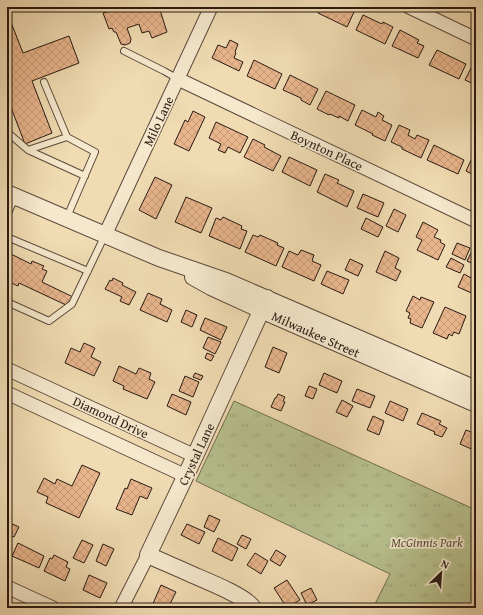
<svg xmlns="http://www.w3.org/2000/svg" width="483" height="615" viewBox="0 0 483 615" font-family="'Gentium Book Plus',serif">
<defs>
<pattern id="park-tufts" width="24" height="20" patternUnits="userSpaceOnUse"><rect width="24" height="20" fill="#b7c18e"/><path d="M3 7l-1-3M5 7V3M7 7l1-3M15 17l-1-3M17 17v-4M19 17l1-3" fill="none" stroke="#9da57a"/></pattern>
<pattern id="building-cross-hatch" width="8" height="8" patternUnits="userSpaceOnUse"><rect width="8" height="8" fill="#e8b58c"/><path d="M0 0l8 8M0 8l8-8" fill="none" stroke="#c79b78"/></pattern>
</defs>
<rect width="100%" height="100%" fill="#f0dbb2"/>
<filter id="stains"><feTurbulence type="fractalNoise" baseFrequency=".005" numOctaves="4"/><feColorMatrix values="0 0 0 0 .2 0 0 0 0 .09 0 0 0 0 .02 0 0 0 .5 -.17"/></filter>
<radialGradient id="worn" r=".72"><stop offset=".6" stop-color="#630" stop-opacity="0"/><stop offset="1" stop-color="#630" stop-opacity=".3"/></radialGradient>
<path fill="url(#park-tufts)" stroke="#706e50" d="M234,401L476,510V608H373L390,574L196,481Z"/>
<path fill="url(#building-cross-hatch)" stroke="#291a13" d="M97,7H159L167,32L152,38L149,31L142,33L139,24L127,28L131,39L130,43L125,45L121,44L116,32H114L112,28L109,29L103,13L107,12L105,8L101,9Z
M321,7H342L354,12L347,27L318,13Z
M7,12L23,53L69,36L79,63L32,81L52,133L25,144L7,97Z
M363,15L382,24L383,22L393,27L385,44L356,30Z
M400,30L419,40L417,43L424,46L418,58L392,46Z
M230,40L238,44L235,52L236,53L234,58L243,62L239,71L212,58L218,45L226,48Z
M437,50L466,64L459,79L429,65Z
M254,60L282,74L275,89L247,76Z
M472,66L476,68V85L465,80Z
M290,75L318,89L310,105L301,100V98L283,90Z
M326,91L355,105L348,121L339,116V118L330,114L329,115L317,109Z
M362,110L376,117L378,112L384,116L382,120L392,125L385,141L372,135L373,134L355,125Z
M193,111L205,117L189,151L174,144L185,120L188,122Z
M216,122L248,137L240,153L228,147L225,153L218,150L221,144L209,138Z
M399,125L410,130L408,135L415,139L417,135L429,140L421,158L402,149V147L391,142Z
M253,139L265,145L264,147L281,156L273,171L244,157Z
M434,145L464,160L458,174L427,160Z
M289,157L317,170L310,186L282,172Z
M472,158L476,160V186L472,184L476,176L466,171Z
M325,174L339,180L337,183L354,191L347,207L317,192Z
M155,177L172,185L156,219L139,210Z
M363,194L384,203L378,217L357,208Z
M186,197L212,208L201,233L175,222Z
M394,209L406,215L398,232L386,226Z
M223,217L242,226L241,229L247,231L240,249L209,236L216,218L221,220Z
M366,218L383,227L378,237L361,229Z
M423,222L438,230L434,237L441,240L440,242L445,245L438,260L417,250L422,240L416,237Z
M253,235L258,237L260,235L278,243L277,245L284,248L276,266L245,252Z
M457,243L470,248L465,260L452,254Z
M474,247L476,248V265L467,261Z
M301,250L314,255L312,261L321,265L314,281L282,267L289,251L298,255Z
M385,251L399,258L395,268L401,271L396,281L376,272Z
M11,254L31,264L32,261L44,266L42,269L47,271L42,282L73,297L66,305L19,283L18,286L7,281V263Z
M451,258L464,265L460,273L446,267Z
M350,259L363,265L358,276L345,270Z
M327,271L349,280L343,294L321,284Z
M464,274L473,279L475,274H476V295L458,287Z
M113,278L123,283L122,285L136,292L129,305L120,301L122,297L105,289L110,280L112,281Z
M148,293L162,299L160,304L172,310L167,322L140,310Z
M413,296L420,300L421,297L434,302L422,328L410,323L411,319L408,318L410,313L406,311Z
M445,307L466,316L459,334L454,332L452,336L449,334L447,339L433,333Z
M186,310L197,315L192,327L181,322Z
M205,318L227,327L221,340L200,330Z
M208,337L221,342L215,354L203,348Z
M84,343L95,348L91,357L101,362L94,376L65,363L71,348L80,352Z
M273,347L287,353L279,373L265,367Z
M207,353L214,356L211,361L205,358Z
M119,366L136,374L139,368L151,373L149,379L155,382L147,399L123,389L124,386L113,381Z
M195,373L203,376L201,380L193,377Z
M324,373L342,381L337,393L319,385Z
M185,376L199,382L193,397L179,391Z
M309,386L317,389L313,399L305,396Z
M357,389L375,396L370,408L352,401Z
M172,394L191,402L186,415L167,406Z
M278,394L285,397L283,401L285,402L281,411L271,407L275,398H276Z
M342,400L353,406L347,417L336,412Z
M390,401L408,409L403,421L385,413Z
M422,413L441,421L439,424L447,428L442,437L434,434L435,432L417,424Z
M373,416L384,421L379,435L367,430Z
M466,430L476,434V451L460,444Z
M82,465L100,473L79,518L46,503L48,497L37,492L44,478L55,484L57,479L72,486Z
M131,479L152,488L147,499L140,496L132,515L116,509L125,488L127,489Z
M209,515L220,520L214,532L204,527Z
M8,522L19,527L14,537L7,534Z
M187,524L205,532L199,544L181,535Z
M242,535L251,539L246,549L237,544Z
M218,538L238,548L232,561L212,551Z
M82,540L93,545L84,563L73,558Z
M18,543L44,556L39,568L12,556Z
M103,544L114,549L106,566L96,561Z
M276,550L286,556L280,566L270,560Z
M255,553L268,561L261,574L247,565Z
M54,555L68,562L66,567L70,569L65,581L44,571L50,558L52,559Z
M89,575L107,583L100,598L83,590Z
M287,580L300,600L287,608L274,588Z
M161,585L176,592L170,604L178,608H157L152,606Z
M311,588L317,600L307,605L301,593Z"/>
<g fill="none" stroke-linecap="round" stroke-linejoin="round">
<g stroke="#5b4a3b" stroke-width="8">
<path id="service" d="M124,51L164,71L178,79
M44,82L67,137
M7,132L28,150L67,137L95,152L67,217
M28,150L85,176
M7,215L15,198
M7,237L88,271
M7,302L49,321L72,304L105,235"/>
</g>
<g stroke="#5b4a3b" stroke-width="15">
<path id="minor" d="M409,7L476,39
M178,79L476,221
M105,235L211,7
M7,369L195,456
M7,393L186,476
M7,587L53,608
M121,608L148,555"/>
</g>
<g stroke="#5b4a3b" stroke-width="18">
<path id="tertiary" d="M7,193L159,258L226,281L476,389
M193,277L211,287L261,310L476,404
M253,608C247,597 207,581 193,575C178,568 163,562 148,555L195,456L267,298"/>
</g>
<use href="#service" stroke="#f5e8cd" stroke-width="6"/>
<use href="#minor" stroke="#f5e8cd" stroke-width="13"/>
<use href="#tertiary" stroke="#f5e8cd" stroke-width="16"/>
</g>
<g text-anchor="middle" stroke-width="3.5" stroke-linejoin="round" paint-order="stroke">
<g font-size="13" fill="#291a13" stroke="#f5e8cd">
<text transform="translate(158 121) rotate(-65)" y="5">Milo Lane</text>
<text transform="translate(327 150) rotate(25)" y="5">Boynton Place</text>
<text transform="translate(316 334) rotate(24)" y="5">Milwaukee Street</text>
<text transform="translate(111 417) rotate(25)" y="5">Diamond Drive</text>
<text transform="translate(196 454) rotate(-65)" y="5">Crystal Lane</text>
</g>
<g font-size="13" font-style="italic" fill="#544c38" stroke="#f5e8cd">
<text x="427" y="547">McGinnis Park</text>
</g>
</g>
<rect width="483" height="615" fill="none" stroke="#f0dbb2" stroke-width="24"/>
<rect x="8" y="8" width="467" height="599" fill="none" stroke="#291a13" stroke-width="2"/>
<rect x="12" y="12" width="459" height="591" fill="none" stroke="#291a13"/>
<g transform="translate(441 573) rotate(25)" stroke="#f5e8cd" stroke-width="3" paint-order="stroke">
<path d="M0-3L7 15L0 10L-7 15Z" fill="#291a13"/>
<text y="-6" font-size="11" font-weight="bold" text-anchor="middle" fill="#291a13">N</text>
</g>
<rect width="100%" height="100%" filter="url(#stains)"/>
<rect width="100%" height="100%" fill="url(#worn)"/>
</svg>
